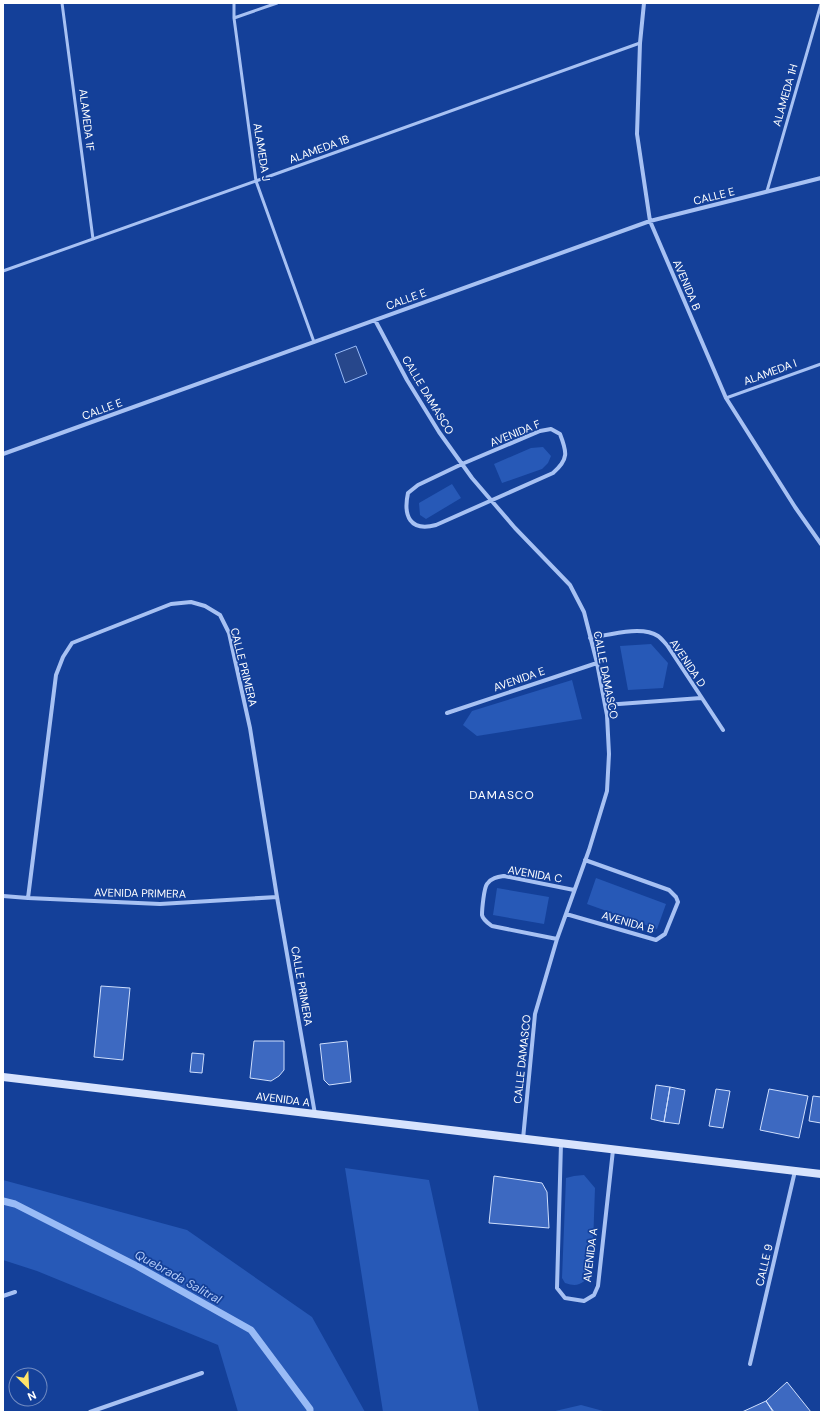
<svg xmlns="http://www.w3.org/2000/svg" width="824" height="1415" viewBox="0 0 824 1415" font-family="'DM Sans',sans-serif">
<rect width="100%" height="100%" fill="#144099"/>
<path fill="#2759b7" d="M543,447L551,456L548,463L542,469L502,483L494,464L531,448Z
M452,484L461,498L426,519L420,515L419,503Z
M651,644L668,663L663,688L628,690L620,646Z
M572,680L582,719L477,736L463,725L472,711Z
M596,878L666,904L657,929L587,904Z
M497,888L549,897L544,924L493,915Z
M345,1168L429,1180L479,1412H383Z
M584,1175L595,1188L592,1273C583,1283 579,1288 565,1283L562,1278L566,1178L574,1176Z
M3,1180L187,1230L312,1317L365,1412H238L218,1345L37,1271L3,1260Z
M581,1405L607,1412H551Z"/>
<path fill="#27478b" stroke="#99bbf6" d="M356,346L367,374L345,383L335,354Z"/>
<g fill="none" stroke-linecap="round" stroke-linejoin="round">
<path stroke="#99bbf6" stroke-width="7" d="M3,1201L15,1204L137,1266L251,1330L310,1409V1412"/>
</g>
<path fill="#3d69c1" stroke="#cfdffd" d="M101,986L130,988L123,1060L94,1057Z
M254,1041H284V1070L279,1076L271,1081L250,1078Z
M347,1041L351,1082L329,1085L324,1080L320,1044Z
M192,1053L204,1054L202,1073L190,1072Z
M656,1085L670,1087L664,1122L651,1119Z
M670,1087L685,1090L679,1124L664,1122Z
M716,1089L730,1091L723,1128L709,1126Z
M769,1089L808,1096L799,1138L760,1130Z
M813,1096L821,1097V1123L809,1121Z
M494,1176L542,1183L547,1192L549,1228L489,1223Z
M787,1382L811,1412H774L766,1401Z
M766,1401L773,1412H742Z"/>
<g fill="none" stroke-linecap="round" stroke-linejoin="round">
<path stroke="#a7c1f3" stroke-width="3" d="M62,3L93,239
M234,3V18L256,181L314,342
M234,18L277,3
M767,191L821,4
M3,271L256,181L640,43
M726,398L821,364"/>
<path stroke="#a7c1f3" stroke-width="4" d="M644,3L640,43L637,134L650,221L726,398L795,507L821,544
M375,320L407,380L439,432L472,478L515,528L570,585L584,612L597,663L605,705L607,715L609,754L607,791L589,850L557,939L535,1014L523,1139
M551,429L560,434C567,452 569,459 553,473L436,525C410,532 403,516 408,493L418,485L462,464L540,431Z
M3,454L650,221L821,178
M590,638C608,635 642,625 658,636C661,638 664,642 667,645L723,730
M605,705L701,698
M447,713L597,663
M3,896L28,898L160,904L277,897
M28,898L56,675L63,657L72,643L171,604L191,602L205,606L220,615L229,633L250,728L277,897L315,1114
M566,914L656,940L665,934L678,902L676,897L669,890L585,860
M557,939L492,926C488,923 483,920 482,915C482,909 484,888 487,884C491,878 498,877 504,876L574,890
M561,1143L557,1288L565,1298L584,1301L594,1295L598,1286L613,1150
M3,1296L15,1292
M750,1364L795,1171
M90,1412L202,1373"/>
<path stroke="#d7e3fd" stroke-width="8" d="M3,1077L821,1174"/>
</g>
<g text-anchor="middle" stroke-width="3.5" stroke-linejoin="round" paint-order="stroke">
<g font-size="11" fill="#fff" stroke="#144099">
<text transform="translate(785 95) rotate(-74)" y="4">ALAMEDA 1H</text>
<text transform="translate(87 120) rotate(83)" y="4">ALAMEDA 1F</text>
<text transform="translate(319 149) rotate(-20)" y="4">ALAMEDA 1B</text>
<text transform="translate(262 152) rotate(81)" y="4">ALAMEDA J</text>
<text transform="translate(714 196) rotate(-14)" y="4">CALLE E</text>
<text transform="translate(687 285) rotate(67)" y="4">AVENIDA B</text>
<text transform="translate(406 299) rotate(-20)" y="4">CALLE E</text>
<text transform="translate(770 372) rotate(-20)" y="4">ALAMEDA I</text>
<text transform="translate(428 395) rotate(59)" y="4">CALLE DAMASCO</text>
<text transform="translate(102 409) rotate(-20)" y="4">CALLE E</text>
<text transform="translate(515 433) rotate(-22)" y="4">AVENIDA F</text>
<text transform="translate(688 663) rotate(56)" y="4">AVENIDA D</text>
<text transform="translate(244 667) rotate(76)" y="4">CALLE PRIMERA</text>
<text transform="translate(606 675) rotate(79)" y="4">CALLE DAMASCO</text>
<text transform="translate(519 679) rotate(-19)" y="4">AVENIDA E</text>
<text transform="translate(535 874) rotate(10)" y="4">AVENIDA C</text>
<text transform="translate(140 893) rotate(1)" y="4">AVENIDA PRIMERA</text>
<text transform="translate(628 922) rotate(16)" y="4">AVENIDA B</text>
<text transform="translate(302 986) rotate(80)" y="4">CALLE PRIMERA</text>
<text transform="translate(522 1059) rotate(-84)" y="4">CALLE DAMASCO</text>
<text transform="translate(283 1099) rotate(7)" y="4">AVENIDA A</text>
<text transform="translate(590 1255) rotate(-83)" y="4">AVENIDA A</text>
<text transform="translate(764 1265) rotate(-77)" y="4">CALLE 9</text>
</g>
<g font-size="12" letter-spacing="1" fill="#fff" stroke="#144099">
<text x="502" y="799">DAMASCO</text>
</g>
<g font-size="12" font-style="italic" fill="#b4ccf9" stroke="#144099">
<text transform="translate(178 1277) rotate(29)" y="4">Quebrada Salitral</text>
</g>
</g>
<rect width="824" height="1415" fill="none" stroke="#ffffff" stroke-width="8"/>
<g transform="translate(28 1387) rotate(156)"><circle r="19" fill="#144099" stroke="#728cc2"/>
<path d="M0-3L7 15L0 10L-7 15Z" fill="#ffe469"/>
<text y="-6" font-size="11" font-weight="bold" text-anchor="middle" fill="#ffffff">N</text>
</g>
</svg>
